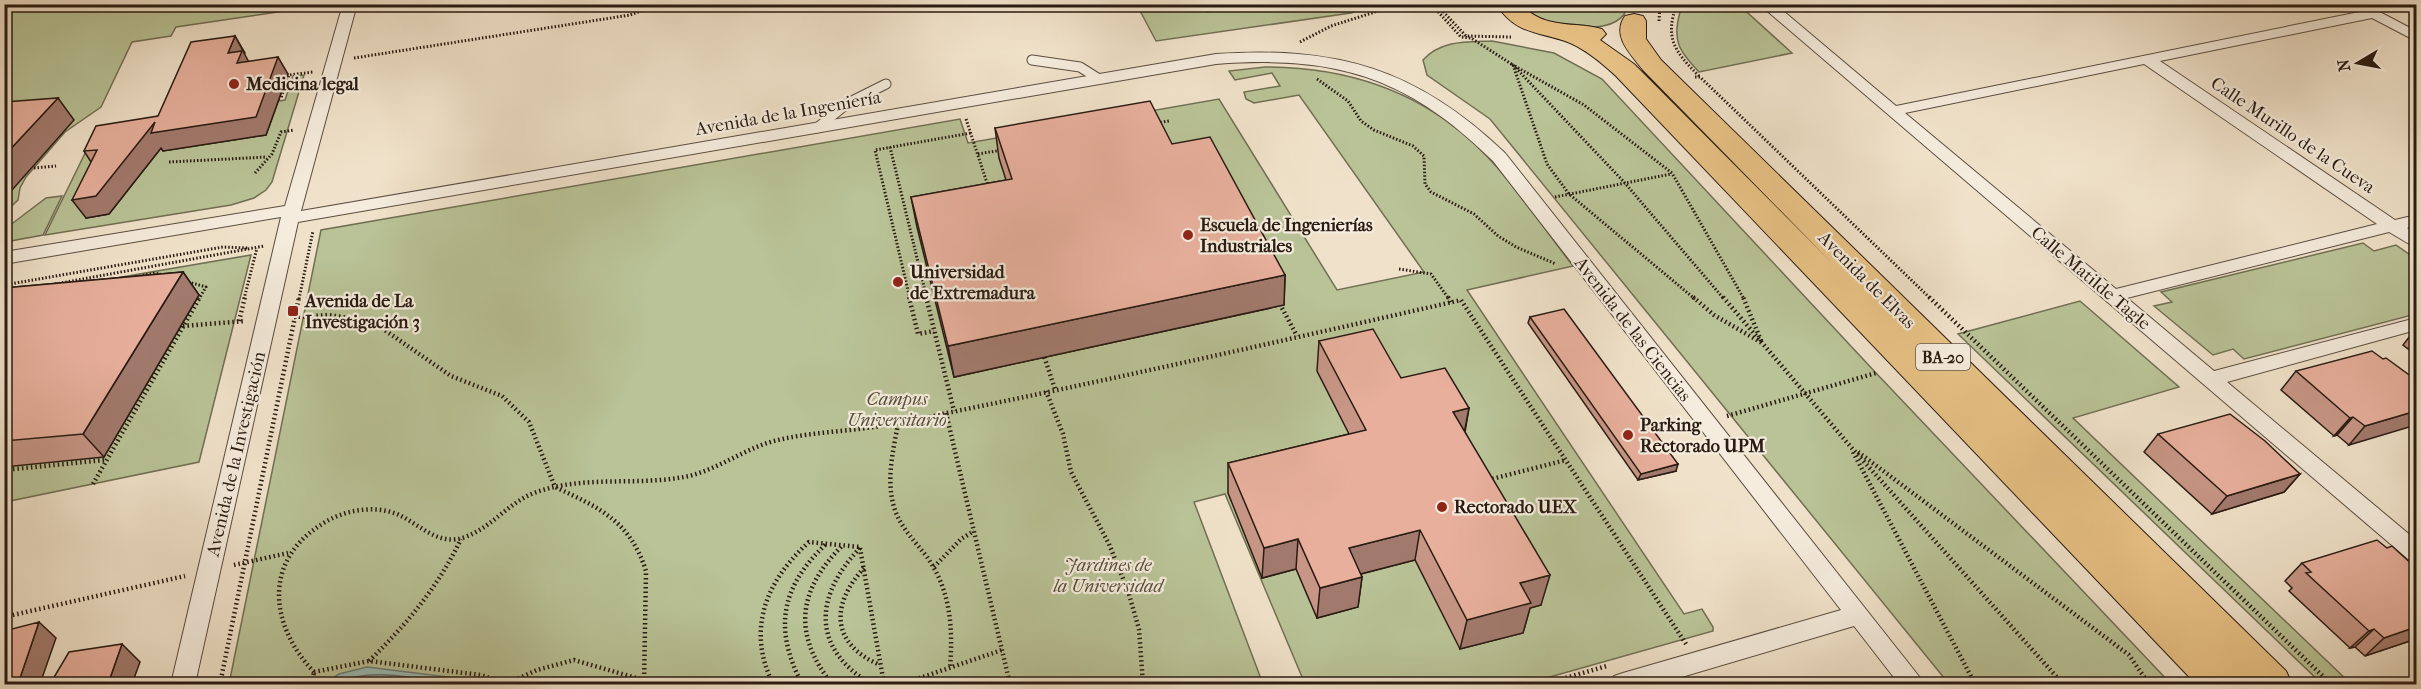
<svg xmlns="http://www.w3.org/2000/svg" width="2421" height="689" viewBox="0 0 2421 689" font-family="'IM FELL French Canon',serif">
<rect width="100%" height="100%" fill="#f0e2ca"/>
<filter id="stains"><feTurbulence type="fractalNoise" baseFrequency=".00333" numOctaves="4"/><feColorMatrix values="0 0 0 0 .2 0 0 0 0 .09 0 0 0 0 .02 0 0 0 .5 -.17"/></filter>
<radialGradient id="worn" r=".72"><stop offset=".6" stop-color="#630" stop-opacity="0"/><stop offset="1" stop-color="#630" stop-opacity=".3"/></radialGradient>
<path fill="#b9c397" stroke="#716f54" stroke-width="1.5" d="M5,5H326L176,27L171,36L132,42L101,107L65,132L26,177L20,188L18,200L5,212Z
M1137,5H1202L1207,12L1259,5H1375L1351,13L1156,41Z
M1519,5L1628,4V5C1621,38 1560,27 1538,19C1532,16 1525,9 1519,5Z
M1714,5H1739L1792,53L1699,72C1679,51 1672,41 1680,12Z
M1492,41L1554,53L1602,79L1876,373L2171,684H1949L1490,119L1427,75L1423,60C1441,40 1466,42 1492,41Z
M1265,67C1341,67 1410,87 1468,138C1506,171 1541,225 1573,266L1467,290L1684,614L1702,609L1713,627V631L1525,684H1305L1225,494L1194,502L1263,684H229L321,230L960,119L968,143L1219,99L1337,290L1424,272L1299,95L1254,103L1246,99L1244,92L1280,86L1272,73L1235,80L1229,71Z
M304,75L272,182L266,190L254,198L231,205L45,235L92,139L131,123L285,100L293,76Z
M62,196L43,235L5,242V229L46,198Z
M2363,243L2374,251L2396,245L2416,259V314L2244,359L2233,349L2213,355L2154,306L2172,302L2161,292Z
M251,255L199,462L5,502V297Z
M2080,301L2179,387L2073,418L2351,684H2322L1958,334Z"/>
<path fill="#9abdb8" stroke="#6d7c76" stroke-width="1.5" d="M367,667L464,679L484,684H324L339,674Z"/>
<g fill="none" stroke-linecap="round" stroke-linejoin="round">
<path stroke="#626c65" stroke-width="1.5" d="M333,684C374,666 414,679 456,684"/>
<g stroke="#5b4d40" stroke-width="11">
<path id="service" d="M1032,60L1080,67L1099,79
M817,128L848,103L886,84"/>
</g>
<g stroke="#5b4d40" stroke-width="2">
<path id="minor" d="M343,4H357L301,211L1216,54C1337,46 1416,68 1505,153L1925,684H1899L1854,626L1658,684H1611L1614,676L1623,673L1841,610L1493,161C1407,76 1335,55 1216,64L298,222L195,684H171L281,217L4,264V252L285,206Z
M1759,4H1775L1896,106L2374,9L2416,31V41L2372,18L2160,61L2395,220L2416,215V225L2407,228L2416,234V248L2389,232L2127,298L2214,371L2416,318V330L2227,382L2416,540V562L2408,559ZM2144,64L2377,224L2116,289L1905,113Z"/>
</g>
<g stroke="#291b12" stroke-width="2">
<path id="trunk" d="M1496,4H1521C1544,30 1573,21 1602,29L1606,34L1600,40L1634,64L1831,262L1643,70C1631,54 1611,36 1625,16L1634,14L1643,16L1646,21V39L1661,60L2286,671L2292,684H2244L2242,682L2243,684H2196L1616,76C1602,63 1583,47 1565,41C1535,31 1516,34 1496,4Z"/>
</g>
<path stroke="#291b12" stroke-width="3" stroke-dasharray="1.5 2" stroke-linecap="butt" d="M1431,4L1461,37L1471,38L1513,65L1624,182L1724,299
M1436,4L1466,36L1511,37
M1677,4C1664,38 1675,52 1699,76
M1659,21L1660,4
M1300,42L1331,26L1400,4
M354,58L630,15L660,4
M1695,77H1700L1931,299
M1317,79L1348,101L1361,121L1374,130L1413,146L1424,156L1425,184L1431,192L1474,214L1498,236L1516,247L1556,264
M275,99L281,98L289,75L313,72
M966,119L988,186
M1157,123L1169,121
M890,147L927,299
M978,154L1002,150
M169,162L267,157
M34,168L56,166
M255,173L272,154L281,132L294,130
M1555,197L1671,174
M1399,269L1431,274L1449,299
M136,277L155,273L163,275
M185,281L206,287L199,299
M55,284L264,246
M4,285L223,247L248,248
M244,299L257,248
M299,299L313,231
M910,299L875,150L971,133
M1695,299L1569,194L1547,164L1513,65L1584,105L1672,173L1744,299"/>
<path stroke="#291b12" stroke-width="4.5" stroke-dasharray="1.5 3" stroke-linecap="butt" d="M909,297L918,334L934,331
M926,297L954,411
M1448,297L1451,302
M1693,297L1714,315L1762,343L1743,297
M1723,297L1850,446L2063,684
M1929,297L2331,684
M1282,308L1297,336
M294,317L329,315L373,322L451,376L502,396L529,422L555,487C600,508 630,521 646,571L644,684
M239,321L245,297
M183,326L245,321
M1043,353L1055,389
M1046,391L1063,434L1071,472L1109,544L1128,591L1139,629L1143,684
M946,413L1010,684
M1727,416L1876,373
M898,424C893,451 886,480 894,507C900,527 914,540 927,557C951,591 953,628 950,668
M1853,452L1975,684
M1858,452L2129,655L2149,684
M4,470L105,460
M1488,480L1566,460
M93,484L200,297
M860,548C814,596 811,648 871,684
M860,548L884,684
M234,565L288,553
M934,567L961,539L974,531
M864,568C830,605 831,644 880,665
M4,617L185,576
M369,661C407,624 438,587 461,539
M314,672C271,627 262,564 319,526C340,511 372,504 397,514C420,524 438,547 465,537C491,528 508,503 534,493C584,474 638,487 689,476C721,468 747,447 778,440C807,433 837,432 866,428C893,425 920,419 947,413C1119,378 1290,339 1461,300L1686,644
M314,672L369,661L481,675L506,684
M220,684L299,297
M312,684L314,672
M506,684L537,670L574,660L643,680
M773,684C746,629 766,581 809,542L860,547
M802,684C773,628 781,587 826,544
M832,684C792,634 798,590 842,546
M902,684L1002,650
M1544,684L1607,666
M2126,684L2145,679"/>
<use href="#service" stroke="#f5ecdd" stroke-width="9"/>
<use href="#minor" fill="#f5ecdd" fill-rule="evenodd"/>
<use href="#trunk" fill="#e8c185" fill-rule="evenodd"/>
</g>
<path fill="#c79686" stroke="#291b12" stroke-width="1.5" d="M235,36L245,53L244,55L248,61L288,74L266,135L163,151L161,148L109,214L86,218L91,162L84,151L158,116Z
M995,128L1172,144L1285,275L1284,305L954,377L917,227L911,197L1006,180L999,158Z
M183,272L199,295L104,457L4,467V288Z
M1530,317L1676,471L1638,480L1528,323Z
M2416,328V355L2403,345Z
M1319,341L1469,408L1465,432L1541,605L1530,608L1523,633L1460,649L1415,560L1361,574L1362,577L1358,607L1317,618L1296,569L1262,578L1228,493V463L1349,434L1317,371Z
M2383,359L2416,380L2349,445L2337,435L2334,436L2281,390L2296,371Z
M2158,434L2300,474L2284,492L2212,514L2144,452Z
M2302,563L2416,639L2365,656L2355,647L2350,648L2289,591L2292,588L2285,581Z"/>
<path fill="#a27a6d" stroke="#291b12" stroke-width="1.5" d="M235,36L252,68L247,80L228,53Z
M278,57L288,74L266,135L163,151L161,148L109,214L86,218L72,200L155,122Z
M58,98L74,120L4,199V156Z
M183,272L199,295L104,457L83,434Z
M1285,275L1284,305L954,377L948,346Z
M1469,408L1463,439L1453,412Z
M2416,411V425L2349,445L2365,426Z
M2353,417L2337,435L2334,436L2350,418Z
M1678,464L1676,471L1638,480L1641,474Z
M2300,474L2284,492L2212,514L2227,496Z
M1420,530L1415,560L1345,578L1349,548Z
M1298,539L1296,569L1262,578L1264,548Z
M1550,575L1541,605L1530,608L1523,633L1460,649L1467,620L1520,583Z
M1362,577L1358,607L1317,618L1320,588Z
M39,622L56,638L40,684H18Z
M2416,627V639L2365,656L2384,638Z
M2374,629L2355,647L2350,648L2369,631Z
M122,644L140,662L132,684H108Z"/>
<path fill="#e7af9c" stroke="#291b12" stroke-width="1.5" d="M235,36L228,53L242,51L237,63L278,57L256,117L151,133L155,122L96,196L72,200L97,150L84,151L96,126L158,116L191,42Z
M58,98L4,156V102Z
M1150,101L1172,144L1210,137L1285,275L948,346L911,197L1012,179L995,128Z
M183,272L83,434L4,441V288Z
M1564,309L1678,464L1641,474L1530,317Z
M1373,329L1401,378L1445,368L1469,408L1453,412L1550,575L1520,583L1531,603L1467,620L1420,530L1349,548L1362,577L1320,588L1298,539L1264,548L1228,463L1366,430L1319,341Z
M2372,351L2383,359L2386,358L2416,380V411L2365,426L2353,417L2350,418L2296,371Z
M2230,414L2265,441L2300,474L2227,496L2158,434Z
M2377,540L2387,548L2392,546L2416,568V627L2384,638L2374,629L2369,631L2306,573L2311,572L2302,563Z
M39,622L18,684H4V631Z
M122,644L108,684H50L69,652Z"/>
<g fill="#8f2418" stroke="#f5ecdd" stroke-width="2">
<circle cx="234" cy="84" r="6"/>
<circle cx="1188" cy="235" r="6"/>
<circle cx="898" cy="282" r="6"/>
<rect x="287" y="305" width="12" height="12" rx="3"/>
<circle cx="1628" cy="435" r="6"/>
<circle cx="1442" cy="507" r="6"/>
</g>
<g text-anchor="middle" stroke-width="4.5" stroke-linejoin="round" paint-order="stroke">
<rect fill="#f5ecdd" stroke="#665a4f" stroke-width="1.5" x="1916" y="344" width="54" height="26" rx="4.5"/>
<g font-size="16" font-weight="bold" fill="#291b12">
<text x="1943" y="363">BA-20</text>
</g>
<g font-size="18" font-weight="bold" fill="#291b12" stroke="#f5ecdd" text-anchor="start">
<text x="246" y="90">Medicina legal</text>
<text x="1200" y="231">Escuela de Ingenierías<tspan x="1200" dy="21">Industriales</tspan></text>
<text x="910" y="278">Universidad<tspan x="910" dy="21">de Extremadura</tspan></text>
<text x="305" y="307">Avenida de La<tspan x="305" dy="21">Investigación 3</tspan></text>
<text x="1640" y="431">Parking<tspan x="1640" dy="21">Rectorado UPM</tspan></text>
<text x="1454" y="513">Rectorado UEX</text>
</g>
<g font-size="18" fill="#291b12" stroke="#f5ecdd">
<text transform="translate(788 113) rotate(-10)" y="6">Avenida de la Ingeniería</text>
<text transform="translate(2293 135) rotate(34)" y="6">Calle Murillo de la Cueva</text>
<text transform="translate(2091 278) rotate(40)" y="6">Calle Matilde Tagle</text>
<text transform="translate(1867 280) rotate(45)" y="6">Avenida de Elvas</text>
<text transform="translate(1633 329) rotate(52)" y="6">Avenida de las Ciencias</text>
<text transform="translate(236 454) rotate(-77)" y="6">Avenida de la Investigación</text>
</g>
<g font-size="18" font-style="italic" fill="#544d3a" stroke="#f5ecdd">
<text x="897" y="405">Campus<tspan x="897" dy="21">Universitario</tspan></text>
<text x="1108" y="571">Jardines de<tspan x="1108" dy="21">la Universidad</tspan></text>
</g>
</g>
<rect width="2421" height="689" fill="none" stroke="#f0e2ca" stroke-width="24"/>
<rect x="6" y="6" width="2409" height="677" fill="none" stroke="#291b12" stroke-width="3"/>
<rect x="12" y="12" width="2397" height="665" fill="none" stroke="#291b12" stroke-width="1.5"/>
<g transform="translate(2358 63) rotate(260)" stroke="#f5ecdd" stroke-width="4.5" paint-order="stroke">
<path d="M0-4.5L10 22L0 15L-10 22Z" fill="#291b12"/>
<text y="-9" font-size="16" font-weight="bold" text-anchor="middle" fill="#291b12">N</text>
</g>
<rect width="100%" height="100%" filter="url(#stains)"/>
<rect width="100%" height="100%" fill="url(#worn)"/>
</svg>
